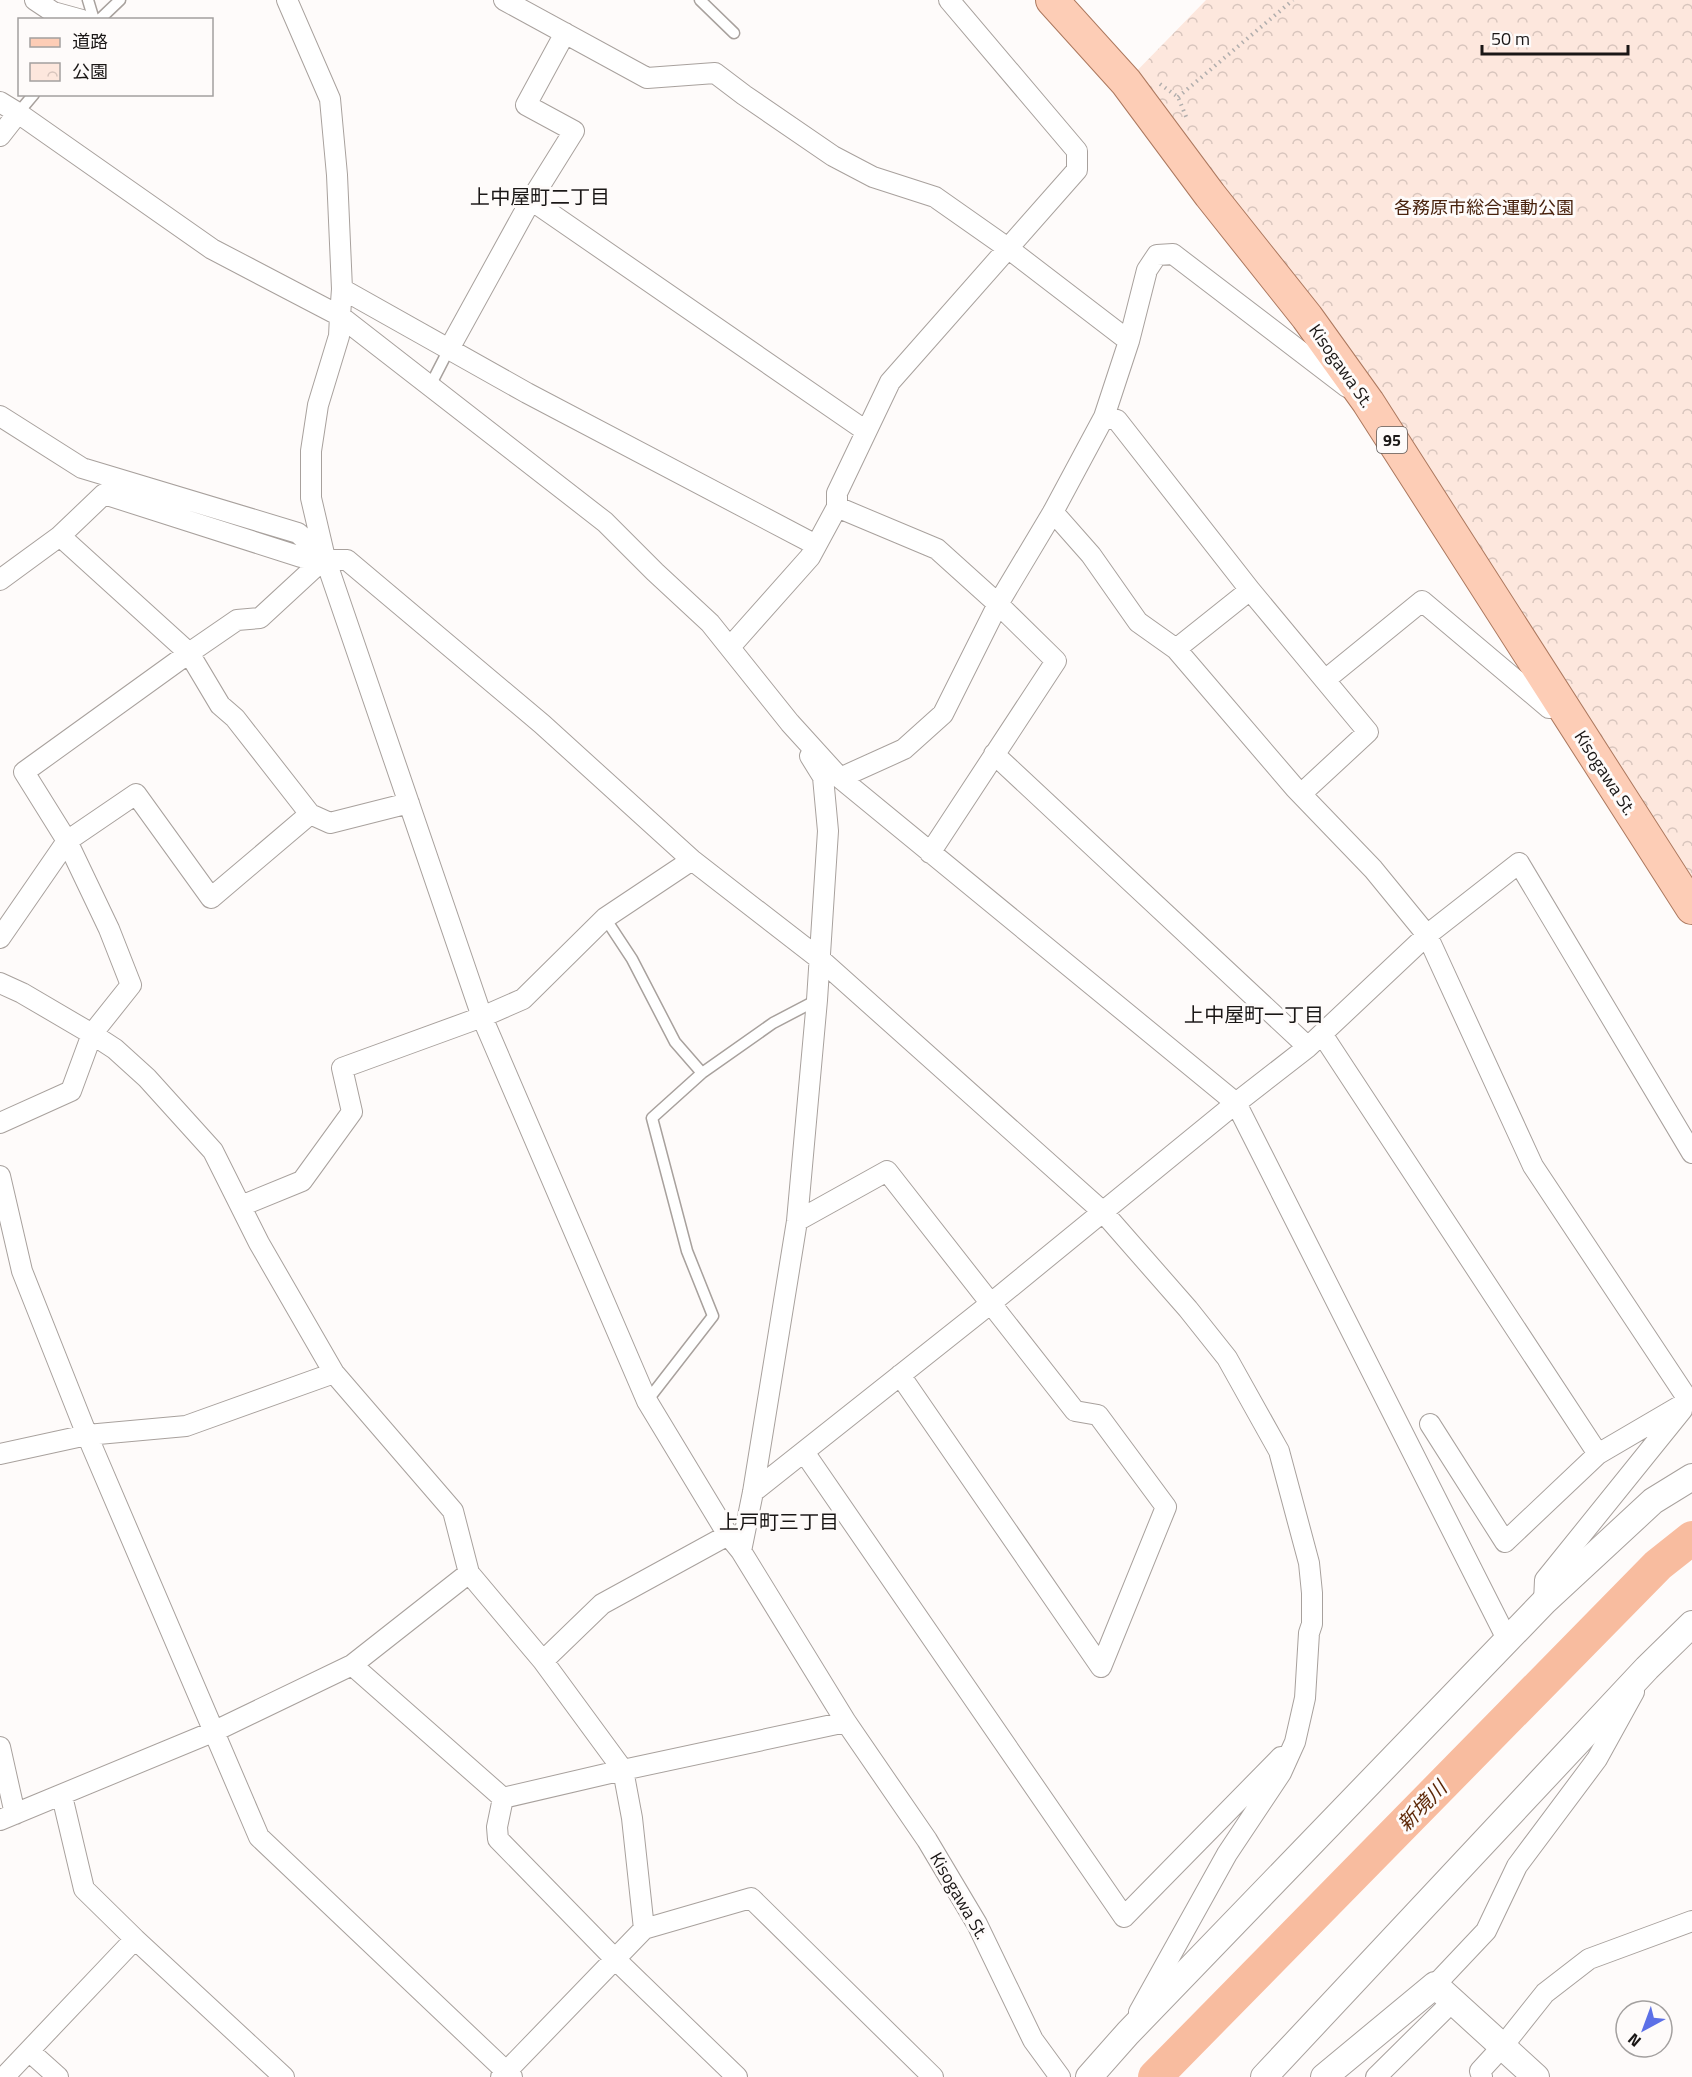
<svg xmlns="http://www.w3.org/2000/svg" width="1692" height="2077" viewBox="0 0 1692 2077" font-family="'Titillium Web','Noto Sans JP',sans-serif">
<defs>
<pattern id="park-crowns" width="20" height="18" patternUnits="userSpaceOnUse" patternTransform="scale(1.5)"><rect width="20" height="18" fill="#fde7dd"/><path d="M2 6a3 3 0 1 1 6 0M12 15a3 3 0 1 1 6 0" fill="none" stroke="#d8c5bd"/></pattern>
</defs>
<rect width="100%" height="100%" fill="#fefbfa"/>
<path fill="url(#park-crowns)" d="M1206,0H1692V908L1368,402L1126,82Z"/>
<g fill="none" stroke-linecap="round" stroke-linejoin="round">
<path stroke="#f8bc9f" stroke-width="34" d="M1155,2077L1658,1565L1692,1538"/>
<g stroke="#a8a19d" stroke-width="13">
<path id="service" d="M88,0L94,20
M700,0L734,33
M99,20L120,0
M18,113L34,94
M430,386L449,349
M605,918L632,959L675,1042L702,1073L652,1118L687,1251L713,1316L647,1401
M702,1073L773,1023L817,1000"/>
</g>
<g stroke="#a8a19d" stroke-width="22">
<path id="minor" d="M35,0L53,12L82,20
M287,0L330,99L337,175L342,289L340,316L605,522L655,572L710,623L790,723L840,778L1236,1103L1507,1639
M504,0L647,78L715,73L744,95L833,156L873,177L935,197L1009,249L1129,341
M565,33L526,105L574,131L531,200L866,431
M0,102L18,113L212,249L340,316L339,336L318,405L311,451V498L325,558L482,1017L647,1401L728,1535L741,1551L846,1722L927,1840L977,1924L1033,2040L1060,2077
M0,136L18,113
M342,289L527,393L816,545
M449,349L531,200
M0,416L82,468L298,533L325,558
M1104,417L1117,420L1250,590L1176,649
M837,507L937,549L998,604L1056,661L930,853
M1053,512L1091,555L1138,622L1176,649L1295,788L1373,869L1427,935L1533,1166L1689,1401
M60,536L189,653L220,705L235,718L310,814
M0,580L60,536L104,494L301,557L347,560L542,724L692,860L821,960L1103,1212L1188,1309L1227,1358L1279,1451L1309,1563L1312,1593V1624L1309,1633L1305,1698L1295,1742L1281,1773L1227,1854L1139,2012
M1250,590L1368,732L1301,794
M730,647L810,557L837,507V493L890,382L1077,170V151L949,0
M1325,680L1422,601L1549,708L1563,707
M994,754L1308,1047
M840,778L904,749L943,714L998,604L1053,512L1104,417L1129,341L1147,270L1157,255L1173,254L1347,387
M0,938L67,841L24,772L189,653L237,620L260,618L325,558
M0,983L22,993L92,1034L115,1049L147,1078L213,1151L259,1243L334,1373L453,1511L469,1573L543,1661L623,1770L632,1818L644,1929L501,2077
M1322,1034L1598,1454
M0,1123L71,1091L92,1034L131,985L109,929L67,841L136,794L211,898L310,814L330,823L409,803
M0,1176L22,1271L87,1435L259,1837L512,2077
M241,1206L302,1181L352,1112L342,1068L482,1017L523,999L605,918L692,860
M797,1221L887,1171L1075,1411L1098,1415L1166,1507L1101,1667L900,1375
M1430,1424L1505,1542L1598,1454L1692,1399
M804,1452L1124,1917L1281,1757
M0,1454L87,1435L186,1426L334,1373
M753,1492L990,1304L1236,1103L1308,1047L1427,935L1519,863L1692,1153
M741,1551L753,1492L797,1221L817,1000L828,831L823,777L810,756
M1544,1602L1545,1580L1682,1410
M543,1661L602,1604L728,1535
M352,1665L503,1798
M0,1747L15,1814
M62,1796L84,1889L135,1939L284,2077
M503,1798L497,1827L498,1839L615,1959L737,2077
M503,1798L623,1770L846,1722
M0,1820L215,1731L352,1665L469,1573
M644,1929L751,1898L933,2077
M1435,1985L1486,1931L1517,1866L1597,1759L1634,1692
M29,2051L58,2077
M4,2077L135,1939
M1376,2077L1452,2002
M1482,2077L1480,2071L1502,2047L1545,1993L1589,1959L1692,1921"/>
</g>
<g stroke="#a8a19d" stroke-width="28">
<path id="tertiary" d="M1089,2077L1128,2033L1544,1602L1653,1501L1692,1477
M1264,2077L1647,1668L1692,1624
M1324,2077L1435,1985L1536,2077"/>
</g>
<g stroke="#ac785e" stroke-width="34">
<path id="primary" d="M1052,0L1126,82L1210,195L1307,317L1368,402L1692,908"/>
</g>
<path stroke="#b1aead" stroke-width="4" stroke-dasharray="1.5 4.5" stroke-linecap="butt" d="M1160,84L1178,97L1187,119
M1178,97L1293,0"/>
<use href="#service" stroke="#fff" stroke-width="10"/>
<use href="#minor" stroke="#fff" stroke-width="20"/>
<use href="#tertiary" stroke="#fff" stroke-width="26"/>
<use href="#primary" stroke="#fdcdb6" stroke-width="32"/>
</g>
<g text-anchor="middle" stroke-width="6" stroke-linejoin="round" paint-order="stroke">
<rect fill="#fefbfa" stroke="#5e5b5a" stroke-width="1.5" x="1377" y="427" width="30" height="26" rx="4.5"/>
<g font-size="16" font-weight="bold" fill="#1a1716">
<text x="1392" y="446">95</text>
</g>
<g font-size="18" fill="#48220d" stroke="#fefbfa">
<text x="1484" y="214">各務原市総合運動公園</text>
</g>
<g font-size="18" fill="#1a1716" stroke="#fefbfa">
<text transform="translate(1341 366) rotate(55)" y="6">Kisogawa St.</text>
<text transform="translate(1605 773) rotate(57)" y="6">Kisogawa St.</text>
<text transform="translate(959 1896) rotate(60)" y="6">Kisogawa St.</text>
</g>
<g font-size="20" fill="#1a1716" stroke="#fefbfa">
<text x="540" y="204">上中屋町二丁目</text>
<text x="1254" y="1022">上中屋町一丁目</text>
<text x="779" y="1529">上戸町三丁目</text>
</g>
<g font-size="20" font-style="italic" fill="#5c2706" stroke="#fefbfa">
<text transform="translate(1422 1806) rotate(-46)" y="7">新境川</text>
</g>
</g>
<rect x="18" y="18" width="195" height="78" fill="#fefbfa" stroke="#a3a09f" stroke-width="1.5"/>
<rect x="30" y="38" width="30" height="9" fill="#fdcdb6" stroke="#a3a09f" stroke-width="1.5"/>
<text x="72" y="48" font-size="18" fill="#1a1716">道路</text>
<rect x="30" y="63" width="30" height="18" fill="url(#park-crowns)" stroke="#a3a09f" stroke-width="1.5"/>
<text x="72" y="78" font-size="18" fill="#1a1716">公園</text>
<g transform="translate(1644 2029) rotate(221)"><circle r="28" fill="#fefbfa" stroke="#a3a09f" stroke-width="1.5"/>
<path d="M0-4.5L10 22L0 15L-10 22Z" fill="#5c70e7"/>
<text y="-9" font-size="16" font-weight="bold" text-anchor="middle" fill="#1a1716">N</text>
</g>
<path d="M1482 45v9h146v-9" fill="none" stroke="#1a1716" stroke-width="3"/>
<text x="1491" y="45" font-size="18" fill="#1a1716" stroke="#fefbfa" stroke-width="4.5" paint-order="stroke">50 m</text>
</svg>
